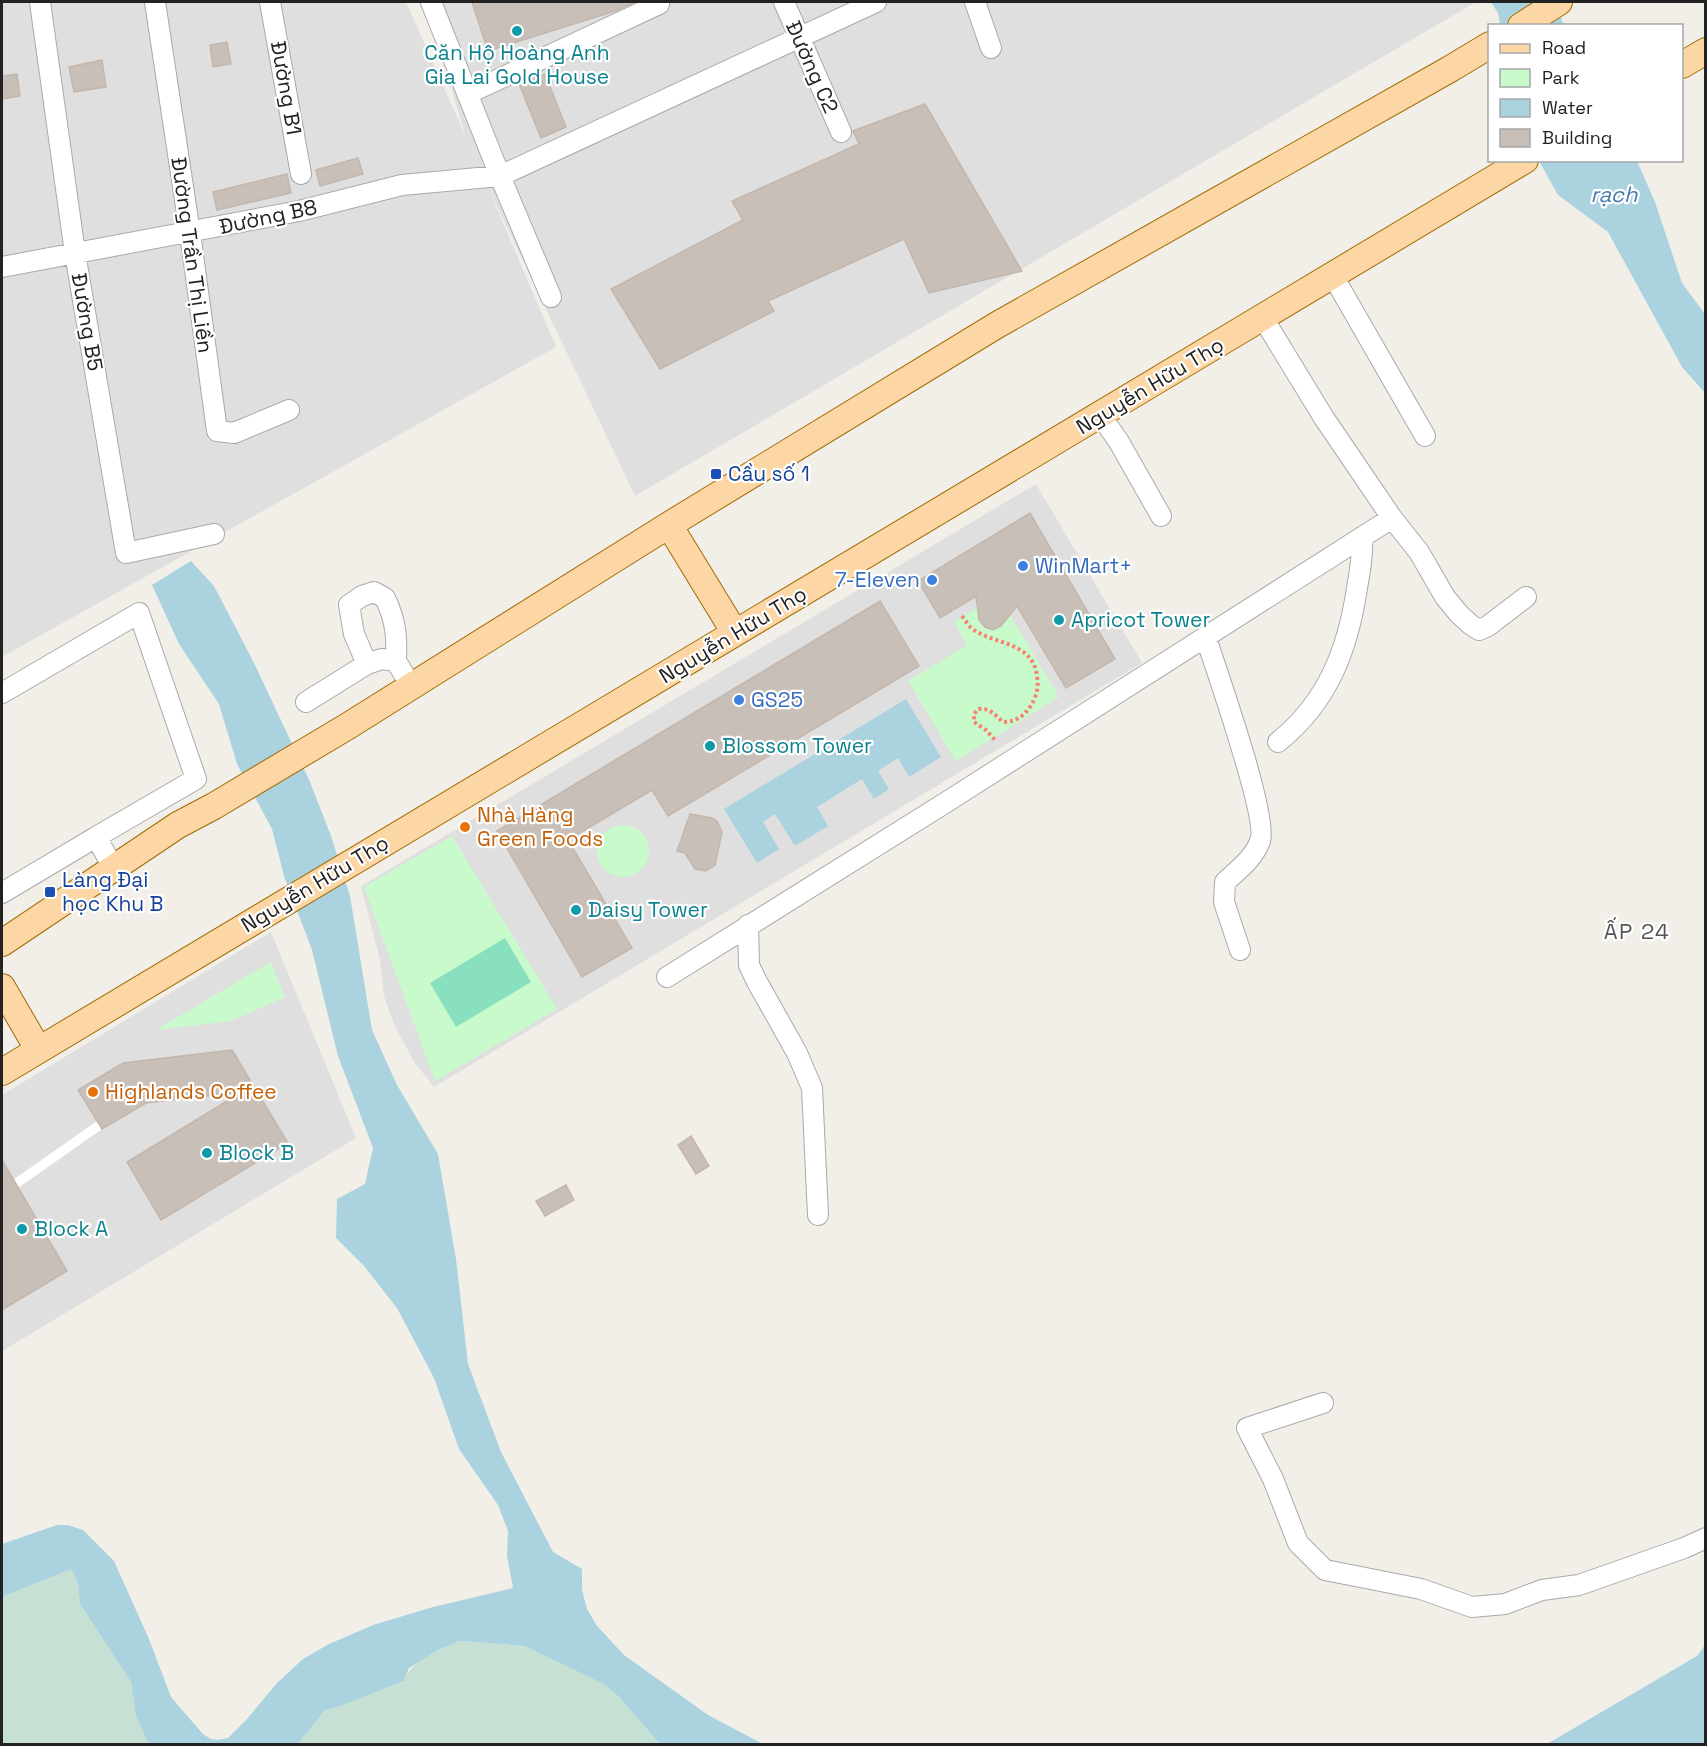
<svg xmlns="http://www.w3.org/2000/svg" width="1707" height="1746" viewBox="0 0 1707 1746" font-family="'Space Grotesk',sans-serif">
<rect width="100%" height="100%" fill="#f2efe9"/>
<path fill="#e0dfdf" d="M2,2H406L465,135L426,2H1476L635,496L487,185L556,347L2,657Z
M1036,484L1142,663L434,1087L415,1063L395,1027L384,996L380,960L361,886Z
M271,932L356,1138L2,1351V1095Z"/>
<path fill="#c6e0d4" d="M69,1570L73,1571L78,1584L80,1604L131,1682L136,1717L149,1744H2V1597Z
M460,1641L525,1646L580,1671L604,1684L619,1697L660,1744H298L325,1710L335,1708L404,1681C413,1658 439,1650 460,1641Z"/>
<path fill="#c8facc" d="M998,595L1059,697L956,761L908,681L967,645L954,622Z
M597 851a26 26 0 1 1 52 0a26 26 0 1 1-52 0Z
M452,836L557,1009L435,1081L364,887Z
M271,962L285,997L231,1021L156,1030Z"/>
<path fill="#88e0be" d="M505,938L531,982L456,1027L430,983Z"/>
<path fill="#aad3df" d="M1491,2H1554L1564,25H1500L1498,13Z
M1539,161H1637L1655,202L1682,283L1705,314V393L1682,367L1608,232L1558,195Z
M191,561L214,586L253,661L310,782L331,836L350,896L372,1030L397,1085L438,1154L456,1259L468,1364L501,1452L553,1552L582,1569V1590L587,1609L597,1626L624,1655L708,1715L763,1744H660L619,1697L604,1684L525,1646L460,1641L436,1651L409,1668L404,1681L335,1708L325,1710L298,1744H149L136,1717L131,1682L80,1604L78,1584L73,1571L69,1570L2,1597V1544L57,1525H68L83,1530L114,1561L149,1639L171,1697L203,1734L211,1739L218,1740L228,1738L247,1719L277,1683L303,1659L329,1644L373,1625L433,1607L513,1588L507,1556L508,1531L498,1505L459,1449L434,1378L397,1308L364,1266L336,1238L337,1199L365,1184L373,1148L338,1056L312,950L284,876L272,829L237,764L219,704L179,644L152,585Z
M906,699L941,757L909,777L898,758L878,771L889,789L874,799L862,779L817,807L828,826L795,846L775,814L763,822L779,849L757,863L724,809Z
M1705,1645V1744H1547L1697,1656Z"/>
<path fill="#fff" d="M97,1121L102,1129L18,1188L13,1180Z"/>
<path fill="#c7bfb8" stroke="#c4b6ab" stroke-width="1.5" d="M472,2H635L615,11L488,51Z
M227,42L231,64L213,67L210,45Z
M102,60L106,87L74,92L69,67Z
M17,74L20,96L2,99V76Z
M545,74L566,127L541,138L519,84Z
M925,104L1022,271L929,293L904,239L768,301L774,311L660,369L611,289L743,220L732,201L859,144L853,131Z
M358,158L363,174L320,186L316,170Z
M287,174L291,193L217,210L213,192Z
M1030,513L1115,659L1066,688L1017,606L1001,626L993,630L985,627L979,620L976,596L940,618L918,581Z
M880,601L919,666L668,816L652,790L568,840L632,948L582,977L497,831Z
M690,814L712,818L717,821L722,832L715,865L706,871L695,869L685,853L677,851Z
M232,1050L288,1143L161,1220L127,1162L242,1092L146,1103L102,1129L78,1090L123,1063Z
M691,1136L709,1166L696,1174L678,1145Z
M2,1160L67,1271L2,1310Z
M566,1185L574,1200L545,1216L536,1201Z"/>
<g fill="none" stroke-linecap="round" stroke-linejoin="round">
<g stroke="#a9a9a9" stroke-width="22">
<path id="minor" d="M40,2L75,253L126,553L214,534
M155,2L190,233L217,431L234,433L289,410
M270,2L301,174
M431,2L500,176L551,297
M784,2L841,132
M975,2L991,48
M467,94L659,4V2
M2,267L299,211L402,185L500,176L876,2
M1333,276L1425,436
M1263,318L1324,418L1392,518L1419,552L1445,597L1459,614L1471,625L1479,630L1488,626L1526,597
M1101,416L1119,442L1161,516
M1206,638C1216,669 1269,819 1260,841C1254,858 1238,870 1225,882L1224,902L1240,950
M367,664L354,634L349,605L362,596L374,592L385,598C396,621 397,636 396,661
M2,693L139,613L196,779L96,837
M306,702L367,664L382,659L396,661L411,686
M1278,742C1328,702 1348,649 1357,588C1360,571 1363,555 1362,537
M2,893L96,837L113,867
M748,925L749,965L756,980L797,1053L812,1088L818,1215
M667,977L945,803L1392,518
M1323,1403L1247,1428L1273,1479L1298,1543L1325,1570L1421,1589L1472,1607L1505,1604L1542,1590L1579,1585L1684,1548L1706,1538"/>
</g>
<g stroke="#a06b00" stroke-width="28">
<path id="major" d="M1521,26L1559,2
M1682,65L1706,51
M669,525L735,633
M2,943L178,825L214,806L348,726L669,525L997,325L1450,69L1490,45
M2,987L38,1049
M2,1072L1525,160"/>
</g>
<path stroke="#fa8072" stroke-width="4" stroke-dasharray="3 3" stroke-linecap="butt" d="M962,616C966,621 969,627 974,630C996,645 1034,642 1037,677C1039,688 1036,698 1030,707C1023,717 1015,722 1003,722C995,715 989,707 978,709L974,714V722L986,730L995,740"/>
<use href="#minor" stroke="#fff" stroke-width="20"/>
<use href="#major" stroke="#fcd6a4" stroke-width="26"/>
</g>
<g fill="#0f9aa8" stroke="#fff" stroke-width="2">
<circle cx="517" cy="31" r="6"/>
<circle cx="1059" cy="620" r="6"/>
<circle cx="710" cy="746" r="6"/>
<circle cx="576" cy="910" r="6"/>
<circle cx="207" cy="1153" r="6"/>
<circle cx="22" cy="1229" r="6"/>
</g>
<g fill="#1a4fb4" stroke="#fff" stroke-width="2">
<rect x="710" y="468" width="12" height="12" rx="3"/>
<rect x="44" y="886" width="12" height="12" rx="3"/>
</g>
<g fill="#3f7fe0" stroke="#fff" stroke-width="2">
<circle cx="1023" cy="566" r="6"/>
<circle cx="932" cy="580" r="6"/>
<circle cx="739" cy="700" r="6"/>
</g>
<g fill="#e8710a" stroke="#fff" stroke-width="2">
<circle cx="465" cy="827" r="6"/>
<circle cx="93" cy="1092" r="6"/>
</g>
<g text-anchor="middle" stroke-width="4.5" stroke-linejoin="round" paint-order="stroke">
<g font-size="21" fill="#0d838f" stroke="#fff" text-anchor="start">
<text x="517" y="60" text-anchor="middle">Căn Hộ Hoàng Anh<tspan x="517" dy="24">Gia Lai Gold House</tspan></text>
<text x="1071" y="627">Apricot Tower</text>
<text x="722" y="753">Blossom Tower</text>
<text x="588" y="917">Daisy Tower</text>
<text x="219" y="1160">Block B</text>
<text x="34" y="1236">Block A</text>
</g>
<g font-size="21" fill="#222" stroke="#fff">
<text transform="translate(812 67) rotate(66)" y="7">Đường C2</text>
<text transform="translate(286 88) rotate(80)" y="7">Đường B1</text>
<text transform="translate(268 217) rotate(-12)" y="7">Đường B8</text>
<text transform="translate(192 255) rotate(82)" y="7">Đường Trần Thị Liền</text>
<text transform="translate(87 322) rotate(80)" y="7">Đường B5</text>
<text transform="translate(1150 386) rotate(-31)" y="7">Nguyễn Hữu Thọ</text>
<text transform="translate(733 635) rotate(-31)" y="7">Nguyễn Hữu Thọ</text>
<text transform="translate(315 884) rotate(-31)" y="7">Nguyễn Hữu Thọ</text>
</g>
<g font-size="21" fill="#164399" stroke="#fff" text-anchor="start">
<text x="728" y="481">Cầu số 1</text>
<text x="62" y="887">Làng Đại<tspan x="62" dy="24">học Khu B</tspan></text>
</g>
<g font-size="21" fill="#366cbe" stroke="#fff" text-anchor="start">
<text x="1035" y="573">WinMart+</text>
<text x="920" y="587" text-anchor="end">7-Eleven</text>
<text x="751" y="707">GS25</text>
</g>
<g font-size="21" fill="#c56008" stroke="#fff" text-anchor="start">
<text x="477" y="822">Nhà Hàng<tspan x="477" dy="24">Green Foods</tspan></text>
<text x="105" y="1099">Highlands Coffee</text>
</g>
<g font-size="22" font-style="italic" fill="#4a7aab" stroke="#fff">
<text x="1614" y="202">rạch</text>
</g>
<g font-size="22" letter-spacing="1.5" fill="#555" stroke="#fff">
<text x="1637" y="939">ẤP 24</text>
</g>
</g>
<rect width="1707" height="1746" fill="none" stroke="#222222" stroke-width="6"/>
<rect x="1488" y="24" width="195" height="138" fill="#ffffff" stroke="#a7a7a7" stroke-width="1.5"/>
<rect x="1500" y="44" width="30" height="9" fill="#fcd6a4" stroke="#a7a7a7" stroke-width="1.5"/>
<text x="1542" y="54" font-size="18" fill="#222222">Road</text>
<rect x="1500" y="69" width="30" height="18" fill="#c8facc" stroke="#a7a7a7" stroke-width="1.5"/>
<text x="1542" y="84" font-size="18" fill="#222222">Park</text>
<rect x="1500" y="99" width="30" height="18" fill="#aad3df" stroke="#a7a7a7" stroke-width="1.5"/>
<text x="1542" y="114" font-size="18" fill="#222222">Water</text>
<rect x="1500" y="129" width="30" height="18" fill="#c7bfb8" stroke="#a7a7a7" stroke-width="1.5"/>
<text x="1542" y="144" font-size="18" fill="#222222">Building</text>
</svg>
